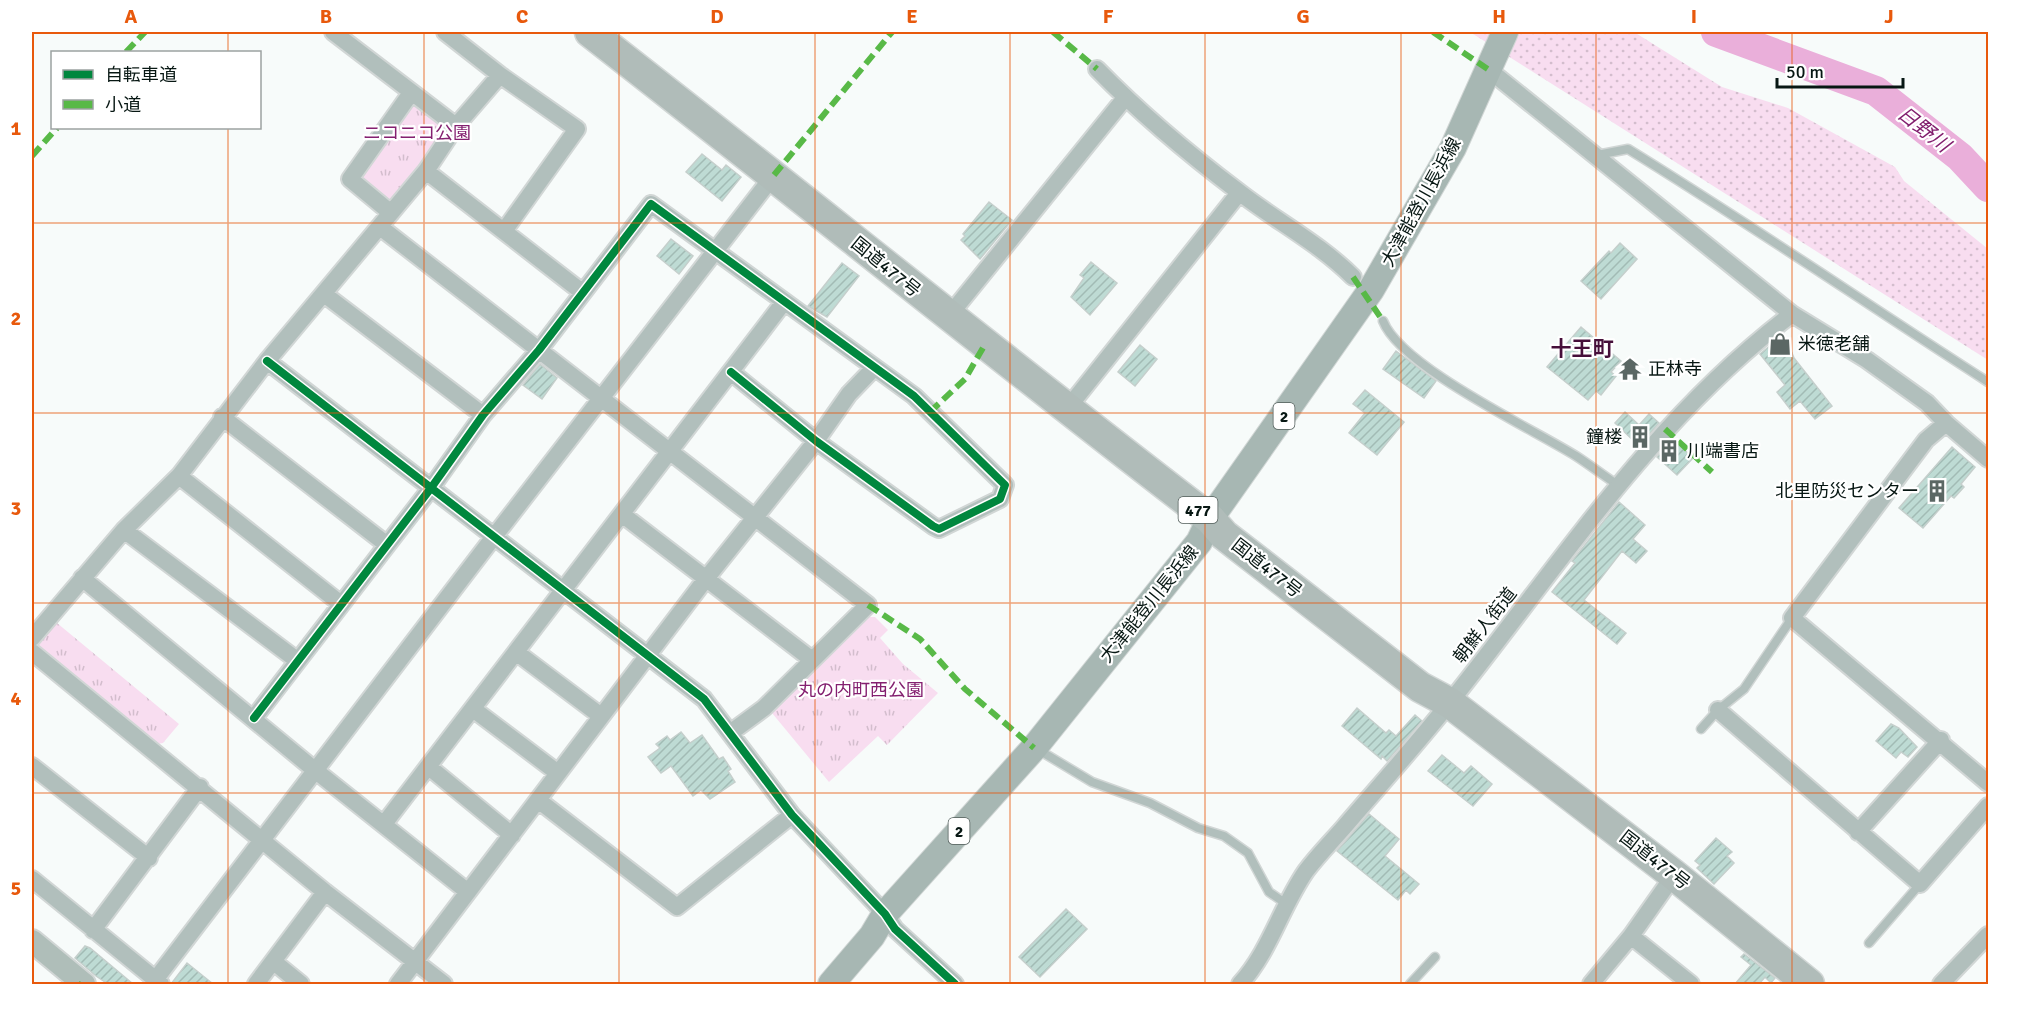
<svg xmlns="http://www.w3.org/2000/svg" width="2020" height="1016" viewBox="0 0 2020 1016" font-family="Signika,'Noto Sans JP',sans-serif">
<defs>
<pattern id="grass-dots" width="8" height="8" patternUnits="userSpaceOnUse" patternTransform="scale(1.5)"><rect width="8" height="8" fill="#f8ddf0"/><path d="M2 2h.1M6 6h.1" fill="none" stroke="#d3bdcd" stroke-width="1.8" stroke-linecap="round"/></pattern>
<pattern id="park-tufts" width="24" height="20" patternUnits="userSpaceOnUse" patternTransform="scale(1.5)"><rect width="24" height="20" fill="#f8ddf0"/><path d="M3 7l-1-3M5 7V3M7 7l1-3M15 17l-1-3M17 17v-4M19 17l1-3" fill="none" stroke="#d3bdcd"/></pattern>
<pattern id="building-hatch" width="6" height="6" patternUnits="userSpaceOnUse" patternTransform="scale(1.5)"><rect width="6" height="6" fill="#bedbd4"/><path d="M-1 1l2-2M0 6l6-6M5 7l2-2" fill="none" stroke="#a2bbb5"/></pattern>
</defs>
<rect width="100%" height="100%" fill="#f7fbfa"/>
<path fill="url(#grass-dots)" d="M1470,32H1634L1722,87L1788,108L1895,167L1904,181L1988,249V360Z"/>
<path fill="url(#park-tufts)" d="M411,102L445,124L446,134L389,206L360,182L357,173Z
M862,617H875L888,630L880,638L903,664L938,693L887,745L878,736L829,782L772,713Z
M57,623L179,724L163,743L157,744L39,648V643Z"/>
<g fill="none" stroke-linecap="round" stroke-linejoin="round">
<path stroke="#eaafda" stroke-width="30" d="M1716,32L1876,91L1960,157L1988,187"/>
</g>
<path fill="url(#building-hatch)" stroke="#c5cfcc" stroke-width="1.5" d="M702,154L722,170L726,165L741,177L722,201L686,172Z
M989,202L1012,220L980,259L961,240L965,236L963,234Z
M671,239L693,256L679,274L657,256Z
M1620,243L1637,259L1601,299L1581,281L1609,251L1611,253Z
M1091,262L1117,283L1090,315L1071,297L1084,278L1080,275Z
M842,263L859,276L827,317L808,306Z
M1581,327L1621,361L1611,372L1616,376L1601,395L1596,391L1588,400L1547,367Z
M1784,334L1794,358L1832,406L1815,419L1800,401L1790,409L1777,392L1785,385L1760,354Z
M1140,345L1157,359L1135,386L1118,372Z
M1396,351L1436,381L1424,398L1383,369Z
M540,364L557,378L542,399L523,385Z
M1365,390L1404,422L1377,455L1349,433L1365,413L1353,404Z
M1625,412L1639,425L1649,414L1659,423L1639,446L1615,423Z
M1673,439L1693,458L1677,475L1657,457Z
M1952,447L1975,467L1961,484L1964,487L1954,498L1951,496L1923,528L1899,508Z
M1619,502L1645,525L1633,539L1647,551L1636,563L1622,551L1584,600L1626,633L1617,644L1552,592L1575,563L1572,561Z
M1357,708L1386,733L1389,730L1396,736L1415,715L1422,721L1387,761L1382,756L1381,759L1342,726Z
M1891,724L1899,728L1917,747L1908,757L1901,752L1896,758L1876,741Z
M681,732L690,743L702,735L719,759L723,757L731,769L728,771L735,782L710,799L701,790L693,796L671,766L661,773L648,757L660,748L656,744L667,736L670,740Z
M1442,755L1464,773L1471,766L1492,784L1473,806L1428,771Z
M1369,814L1399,839L1385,856L1419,884L1410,894L1406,890L1398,900L1337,851Z
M1716,838L1732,852L1727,856L1734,863L1714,884L1697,868L1700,865L1695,861Z
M1066,909L1087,929L1040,977L1019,957Z
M85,946L90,948L133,984H108L96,976L75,958Z
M1744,954L1775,978L1771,983L1765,977L1759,984H1735L1751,965L1741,957Z
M187,963L213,984H171Z"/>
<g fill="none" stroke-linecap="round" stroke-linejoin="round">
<g stroke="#d1d6d5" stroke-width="11">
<path id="lane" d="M1597,155L1628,149C1750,224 1868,305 1988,382
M1383,321C1401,367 1531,428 1576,456C1590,465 1604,476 1618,485
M1701,729L1718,710L1744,689L1792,618
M1037,749L1092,782L1150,803L1198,828L1224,836L1248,853L1269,892L1288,905
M1869,943L1920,884
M1410,984L1435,957"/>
</g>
<g stroke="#d1d6d5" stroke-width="20">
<path id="street" d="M333,32L456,126
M445,32L500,75L577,129L504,231
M1097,69C1140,113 1190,155 1239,192C1276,221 1319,243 1353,277
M1489,70L1792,314L1867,360L1927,403L1946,423
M426,171L582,292
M391,213L350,179L411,93
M380,227L868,605L764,708L730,733
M324,294L483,415
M948,317L1125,98
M267,361L704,699L792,815L885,914L895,929L955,984
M1067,409L1239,193
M222,417L386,544
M1988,459L1946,423L1926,440L1792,618L1988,783
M179,476L341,604
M623,515L811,659
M124,530L298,661
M82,578L316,771L468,892
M32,638L124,530L179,476L267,361L426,171L456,126L500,75
M32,652L325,892L444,984
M516,652L601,716
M473,709L558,773
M1718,710L1920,884L1988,806
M254,718L431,488L483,415L539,350L651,204L914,396L1005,485L1000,499L939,529L933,526L816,441L731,372
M32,766L149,858
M429,767L512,835
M538,800L677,907L792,815
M384,824L784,302
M1858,832L1941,740
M32,879L161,984
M93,930L200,787
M1631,936L1691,984
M274,962L301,984
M152,984L486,547L774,175
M256,984L325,892
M398,984L705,580L816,441L849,394L874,368
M1240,984C1270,951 1281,907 1306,871C1318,855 1332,841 1345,826C1380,785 1417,744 1451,701C1558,567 1653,419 1792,314
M1591,984L1631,936L1674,875
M1941,984L1988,935"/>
</g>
<g stroke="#d1d6d5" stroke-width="26">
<path id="secondary" d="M32,941L84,984"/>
</g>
<g stroke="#d1d6d5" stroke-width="28">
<path id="primary" d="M831,984L872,936L885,914L1034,748L1199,542L1210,519L1371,290L1453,148L1505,32"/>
</g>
<g stroke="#d1d6d5" stroke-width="33">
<path id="highway" d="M590,32C797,193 1001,359 1210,519L1224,535L1420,687L1450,703L1674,875L1809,984"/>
</g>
<use href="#lane" stroke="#b1bfbc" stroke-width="8"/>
<use href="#street" stroke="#b1bfbc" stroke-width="16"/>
<use href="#secondary" stroke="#afbeb9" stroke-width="22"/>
<use href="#primary" stroke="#a7b7b3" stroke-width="26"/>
<use href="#highway" stroke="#b0bcb9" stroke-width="30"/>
<path stroke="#58b947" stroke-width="6" stroke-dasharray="12 6" stroke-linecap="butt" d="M1053,32L1097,69
M1433,32L1489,70
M126,52L145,32
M32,156L57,128
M774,175L892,32
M1353,277L1383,321
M930,412L965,379L984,346
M1665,429L1712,472
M868,605L920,639L965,689L1034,748
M81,984L82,983"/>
<g stroke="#fff" stroke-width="11">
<path id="cycleway" d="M267,361L704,699L792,815L885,914L895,929L955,984
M254,718L431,488L483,415L539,350L651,204L914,396L1005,485L1000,499L939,529L933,526L816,441L731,372"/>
</g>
<use href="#cycleway" stroke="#00873e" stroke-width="8"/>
</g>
<path fill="none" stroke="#e8590c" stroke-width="1.5" stroke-opacity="0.55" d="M228,32V52M424,32V984M619,32V984M815,32V984M1010,32V984M1205,32V984M1401,32V984M1596,32V984M1792,32V984M228,128V984M32,223H1988M32,413H1988M32,603H1988M32,793H1988"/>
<defs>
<g id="shop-bare" transform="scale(1.8)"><path d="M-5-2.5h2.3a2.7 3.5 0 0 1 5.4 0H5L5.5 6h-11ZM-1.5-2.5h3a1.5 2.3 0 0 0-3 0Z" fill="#5b6764" stroke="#fff" stroke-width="2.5" paint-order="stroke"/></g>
<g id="temple-bare" transform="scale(1.8)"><path d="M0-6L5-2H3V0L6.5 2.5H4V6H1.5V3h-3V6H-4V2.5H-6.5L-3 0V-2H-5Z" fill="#5b6764" stroke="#fff" stroke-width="2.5" paint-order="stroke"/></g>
<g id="building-bare" transform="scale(1.8)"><path d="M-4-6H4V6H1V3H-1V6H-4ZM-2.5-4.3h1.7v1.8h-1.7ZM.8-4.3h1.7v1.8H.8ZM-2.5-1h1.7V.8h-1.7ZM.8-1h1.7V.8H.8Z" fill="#5b6764" stroke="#fff" stroke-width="2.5" paint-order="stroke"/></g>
</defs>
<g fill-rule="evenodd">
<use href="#shop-bare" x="1780" y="344"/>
<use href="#temple-bare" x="1630" y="369"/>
<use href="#building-bare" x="1640" y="437"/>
<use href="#building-bare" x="1669" y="451"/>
<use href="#building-bare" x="1937" y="491"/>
</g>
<g text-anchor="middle" stroke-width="4.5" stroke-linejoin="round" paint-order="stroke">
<g fill="#fff" stroke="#515d5a" stroke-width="1.5">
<rect x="1273.5" y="403" width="21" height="26" rx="4.5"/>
<rect x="1178.5" y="497" width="39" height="26" rx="4.5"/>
<rect x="948.5" y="818" width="21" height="26" rx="4.5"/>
</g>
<g font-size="16" font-weight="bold" fill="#071713">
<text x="1284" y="422">2</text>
<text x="1198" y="516">477</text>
<text x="959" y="837">2</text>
</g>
<g font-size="18" fill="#842070" stroke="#fff">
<text x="417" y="139">ニコニコ公園</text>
<text x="861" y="696">丸の内町西公園</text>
</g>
<g font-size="18" fill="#071713" stroke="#fff">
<text transform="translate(1421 202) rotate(-61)" y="6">大津能登川長浜線</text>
<text transform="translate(886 267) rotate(39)" y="6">国道477号</text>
<text transform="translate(1267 568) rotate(38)" y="6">国道477号</text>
<text transform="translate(1149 604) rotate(-51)" y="6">大津能登川長浜線</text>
<text transform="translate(1485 625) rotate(-52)" y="6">朝鮮人街道</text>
<text transform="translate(1655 860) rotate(38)" y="6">国道477号</text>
</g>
<g font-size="18" fill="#071713" stroke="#fff" text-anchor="start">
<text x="1798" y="350">米徳老舗</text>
<text x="1648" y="375">正林寺</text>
<text x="1622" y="443" text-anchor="end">鐘楼</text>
<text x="1687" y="457">川端書店</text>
<text x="1919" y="497" text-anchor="end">北里防災センター</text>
</g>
<g font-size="20" font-style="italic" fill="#821e6e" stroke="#fff">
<text transform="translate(1924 129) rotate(38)" y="7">日野川</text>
</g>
<g font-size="21" font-weight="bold" fill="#460f3a" stroke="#fff">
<text x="1582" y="356">十王町</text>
</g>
</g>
<rect width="2020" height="1016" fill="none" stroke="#ffffff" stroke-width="66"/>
<rect x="51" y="51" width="210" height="78" fill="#ffffff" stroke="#9ca2a1" stroke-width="1.5"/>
<rect x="63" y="70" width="30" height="9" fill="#00873e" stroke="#9ca2a1" stroke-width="1.5"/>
<text x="105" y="81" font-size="18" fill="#071713">自転車道</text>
<rect x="63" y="100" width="30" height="9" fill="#58b947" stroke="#9ca2a1" stroke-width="1.5"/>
<text x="105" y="111" font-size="18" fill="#071713">小道</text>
<path d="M1777 78v9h126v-9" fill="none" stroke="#071713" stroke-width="3"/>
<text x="1786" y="78" font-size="18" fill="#071713" stroke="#ffffff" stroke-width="4.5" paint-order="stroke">50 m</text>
<rect x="33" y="33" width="1954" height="950" fill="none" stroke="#e8590c" stroke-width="2"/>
<g font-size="20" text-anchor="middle" font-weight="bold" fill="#e8590c">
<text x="131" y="23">A</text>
<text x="326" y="23">B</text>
<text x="522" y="23">C</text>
<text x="717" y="23">D</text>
<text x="912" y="23">E</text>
<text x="1108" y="23">F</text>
<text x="1303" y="23">G</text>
<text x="1499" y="23">H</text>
<text x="1694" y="23">I</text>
<text x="1889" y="23">J</text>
<text x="16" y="135">1</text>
<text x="16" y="325">2</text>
<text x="16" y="515">3</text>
<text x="16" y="705">4</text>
<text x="16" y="895">5</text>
</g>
</svg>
